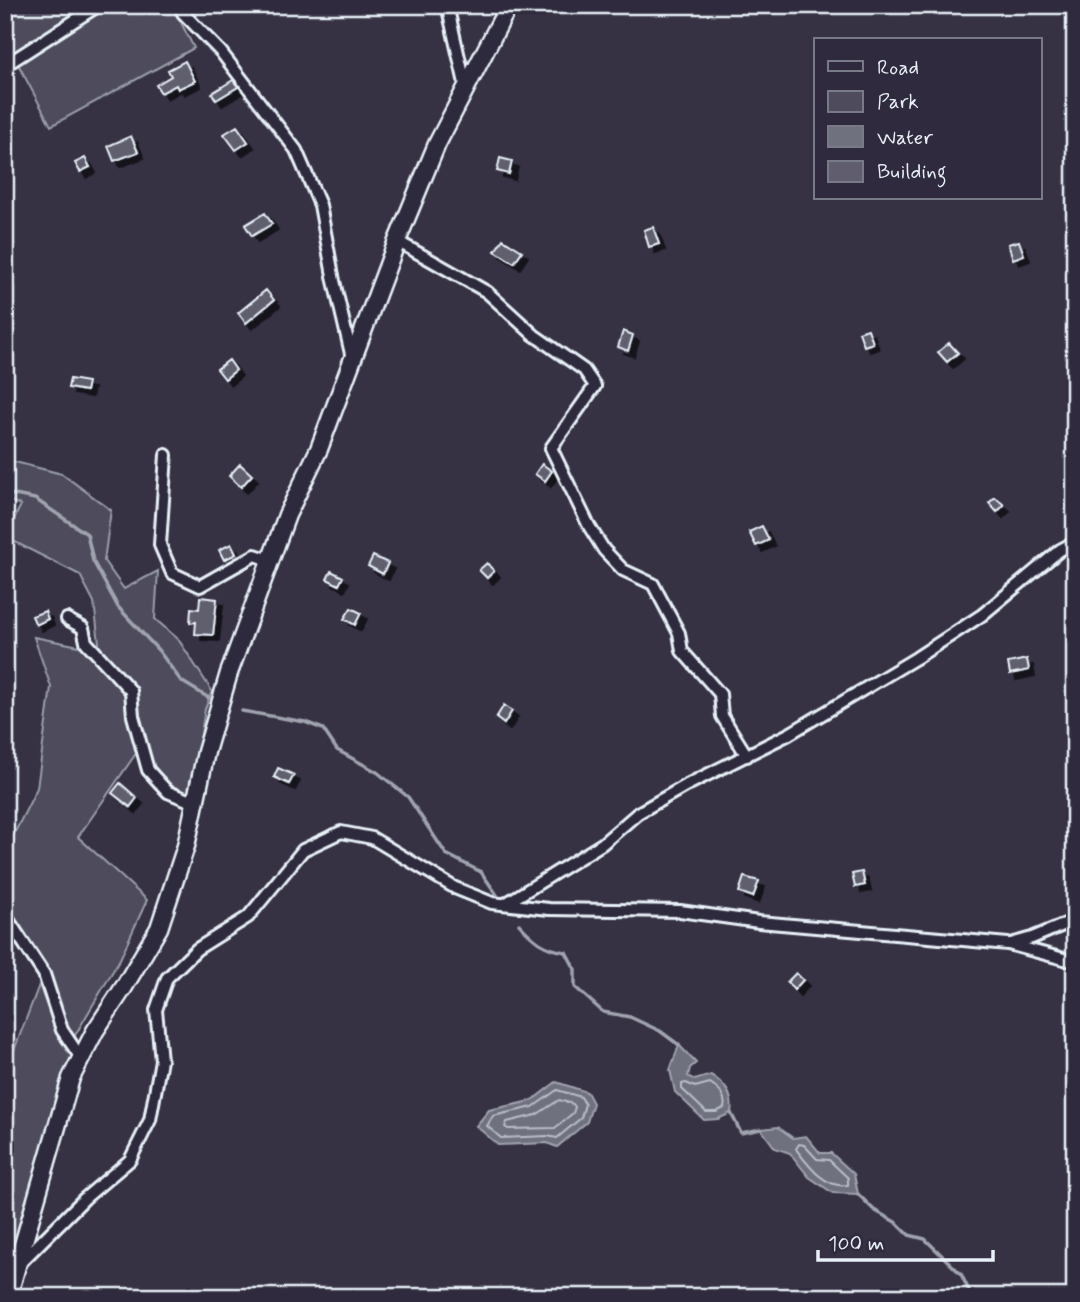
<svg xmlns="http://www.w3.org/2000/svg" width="1080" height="1302" viewBox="0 0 1080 1302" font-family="Mynerve,sans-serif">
<defs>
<filter id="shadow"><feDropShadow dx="6" dy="6" stdDeviation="0" flood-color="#0009"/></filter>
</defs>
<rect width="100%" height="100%" fill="#363244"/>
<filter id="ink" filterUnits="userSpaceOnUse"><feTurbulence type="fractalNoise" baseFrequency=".0143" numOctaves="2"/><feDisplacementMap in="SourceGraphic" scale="14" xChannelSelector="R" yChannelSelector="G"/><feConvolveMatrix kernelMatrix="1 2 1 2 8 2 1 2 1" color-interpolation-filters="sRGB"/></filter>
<g filter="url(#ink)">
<path fill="#4d4b5c" stroke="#9a9eaa" stroke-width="2" d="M5,5H172L194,48L51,126L10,49L5,50Z
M11,461L62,474L111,510L104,561L124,589L158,571L155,619L178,639L212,691L205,709L191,795L169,788L151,766L138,715L136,690L100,651L94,602L80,575L5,537L21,505L5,499V463Z
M34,637L89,648L126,690L127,714L137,752L78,837L147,900L120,959L74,1037L65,1026L48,970L5,910V852L37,788L51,687Z
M39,985L57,1032L73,1058L5,1278V1074Z"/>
<path fill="#70717f" stroke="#a0a4af" stroke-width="2" d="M679,1045L696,1063L690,1068L688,1076L695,1080L711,1075C725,1084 734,1095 731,1113L718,1119L704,1120L675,1092L670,1070Z
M556,1082L587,1092L593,1103L587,1122L557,1147L547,1143L498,1145L476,1126L489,1110L531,1101Z
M778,1127L793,1138L806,1136L820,1153H831L854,1174L858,1194L833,1193L809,1177L790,1153L775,1148L761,1129Z"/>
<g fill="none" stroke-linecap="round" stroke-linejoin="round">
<path stroke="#b8bec8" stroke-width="2" d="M686,1083L695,1087L710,1083C718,1088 727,1097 724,1108L716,1112H706L682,1089V1084Z
M557,1090L581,1097L585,1104L581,1118L557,1138L547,1136L501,1138L487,1126L493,1116L533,1107Z
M559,1100L573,1104L575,1107L573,1113L555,1128L508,1129L505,1127L507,1122L536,1115Z
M799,1144L804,1145L817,1159L829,1160L848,1178V1185C825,1189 809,1166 796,1149Z"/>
<path stroke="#a0a4af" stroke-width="3.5" d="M5,493L35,499L87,534L93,561L118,607L159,651L181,681L209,698
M242,711L305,722L323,729L337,750L377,772L408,797L446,854L481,872L497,895
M519,924C534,941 544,949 566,952L575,969V987L603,1012L630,1017L660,1031L679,1045
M731,1113L741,1133L761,1129
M858,1194L874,1210L897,1223L909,1235L925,1239L961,1274L972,1297"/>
</g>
<path fill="#605e6e" stroke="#e8f1f8" stroke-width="2" filter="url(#shadow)" d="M185,61L195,81L178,89L176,85L161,93L156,85L171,76L168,70Z
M233,80L238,87L216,100L212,93Z
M237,126L248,142L236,150L224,134Z
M131,136L138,152L114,161L108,146Z
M85,158L90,167L80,172L75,163Z
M500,158L512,161L509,174L497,171Z
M265,213L272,224L252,236L245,225Z
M653,227L659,244L649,247L644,230Z
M503,239L522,251L514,263L495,251Z
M1019,241L1024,255L1013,259L1008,244Z
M266,290L274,300L246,323L238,313Z
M868,329L873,343L864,346L859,332Z
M623,331L633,335L628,351L618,347Z
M949,343L958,353L947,362L938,352Z
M229,360L236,370L225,379L217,369Z
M70,379L88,382L86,391L68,388Z
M240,464L252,475L241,487L229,476Z
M542,464L552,471L545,481L535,474Z
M995,497L1004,505L997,512L989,503Z
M762,526L769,540L756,546L749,532Z
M231,544L236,554L224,560L219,550Z
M373,556L388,563L383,574L368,566Z
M487,563L494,571L487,578L479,570Z
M331,571L343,577L339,585L327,579Z
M200,597L217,599L213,635L195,634L196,622L190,623L191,608L199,609Z
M351,608L361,613L355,625L344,619Z
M45,611L48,619L36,625L32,616Z
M1027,659L1029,670L1010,674L1008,663Z
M504,705L512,711L504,724L496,718Z
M278,768L294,775L289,784L274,777Z
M120,783L137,798L130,807L112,793Z
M862,872L865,885L855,887L852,874Z
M744,877L759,881L753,897L739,892Z
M796,973L803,980L794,990L787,982Z"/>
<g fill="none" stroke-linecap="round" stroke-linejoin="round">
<g stroke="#e8f1f8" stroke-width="16">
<path id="street" d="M179,5L183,13L221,52L296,150L320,205L334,281L352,358
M447,5L466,88
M5,62L12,61L99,5
M397,241L487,292L534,335L584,370L595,386L551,448L589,526L604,550L623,570L653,584L679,633L682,651L720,694L722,716L747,756
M166,455L160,545L172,573L200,586L255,555L270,560
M67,619L83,628L86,642L131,691L133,716L148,770L168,792L195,803
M505,904L602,844L638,813L687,785L789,734L916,658L982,615L1060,550L1075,542
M5,915L44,974L62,1030L81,1058
M1011,944L1032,938L1075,920
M18,1265L85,1198L130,1160L150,1120L161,1060L156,1010L167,978L197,949L248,917L303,850L341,832L372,838L455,888L492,903L549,909L680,911L759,922L1008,944L1075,962"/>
</g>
<g stroke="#e8f1f8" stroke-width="21">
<path id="secondary" d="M8,1297L71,1078L95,1031L124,987L159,928L186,846L206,752L229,673L287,515L319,449L397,241L437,144L509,5"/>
</g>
<use href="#street" stroke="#2f2a3d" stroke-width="10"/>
<use href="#secondary" stroke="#2f2a3d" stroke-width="16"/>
</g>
</g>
<rect width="1080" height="1302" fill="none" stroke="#2f2a3d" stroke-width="28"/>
<rect x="14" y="14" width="1052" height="1274" fill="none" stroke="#e8f1f8" stroke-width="2.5" filter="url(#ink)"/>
<rect x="814" y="38" width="228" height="161" fill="#2f2a3d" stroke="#797a88" stroke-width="2"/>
<rect x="828" y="61" width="35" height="10" fill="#2f2a3d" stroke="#797a88" stroke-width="2"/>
<text x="877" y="74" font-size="21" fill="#e8f1f8">Road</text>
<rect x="828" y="91" width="35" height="21" fill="#4d4b5c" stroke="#797a88" stroke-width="2"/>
<text x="877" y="108" font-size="21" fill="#e8f1f8">Park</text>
<rect x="828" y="126" width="35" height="21" fill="#70717f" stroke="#797a88" stroke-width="2"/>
<text x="877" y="144" font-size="21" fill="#e8f1f8">Water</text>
<rect x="828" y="161" width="35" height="21" fill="#605e6e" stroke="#797a88" stroke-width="2"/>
<text x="877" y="178" font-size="21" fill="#e8f1f8">Building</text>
<path d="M818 1250v10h175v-10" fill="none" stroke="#e8f1f8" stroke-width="3.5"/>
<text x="828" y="1250" font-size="21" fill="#e8f1f8" stroke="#2f2a3d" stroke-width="5" paint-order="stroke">100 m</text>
</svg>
